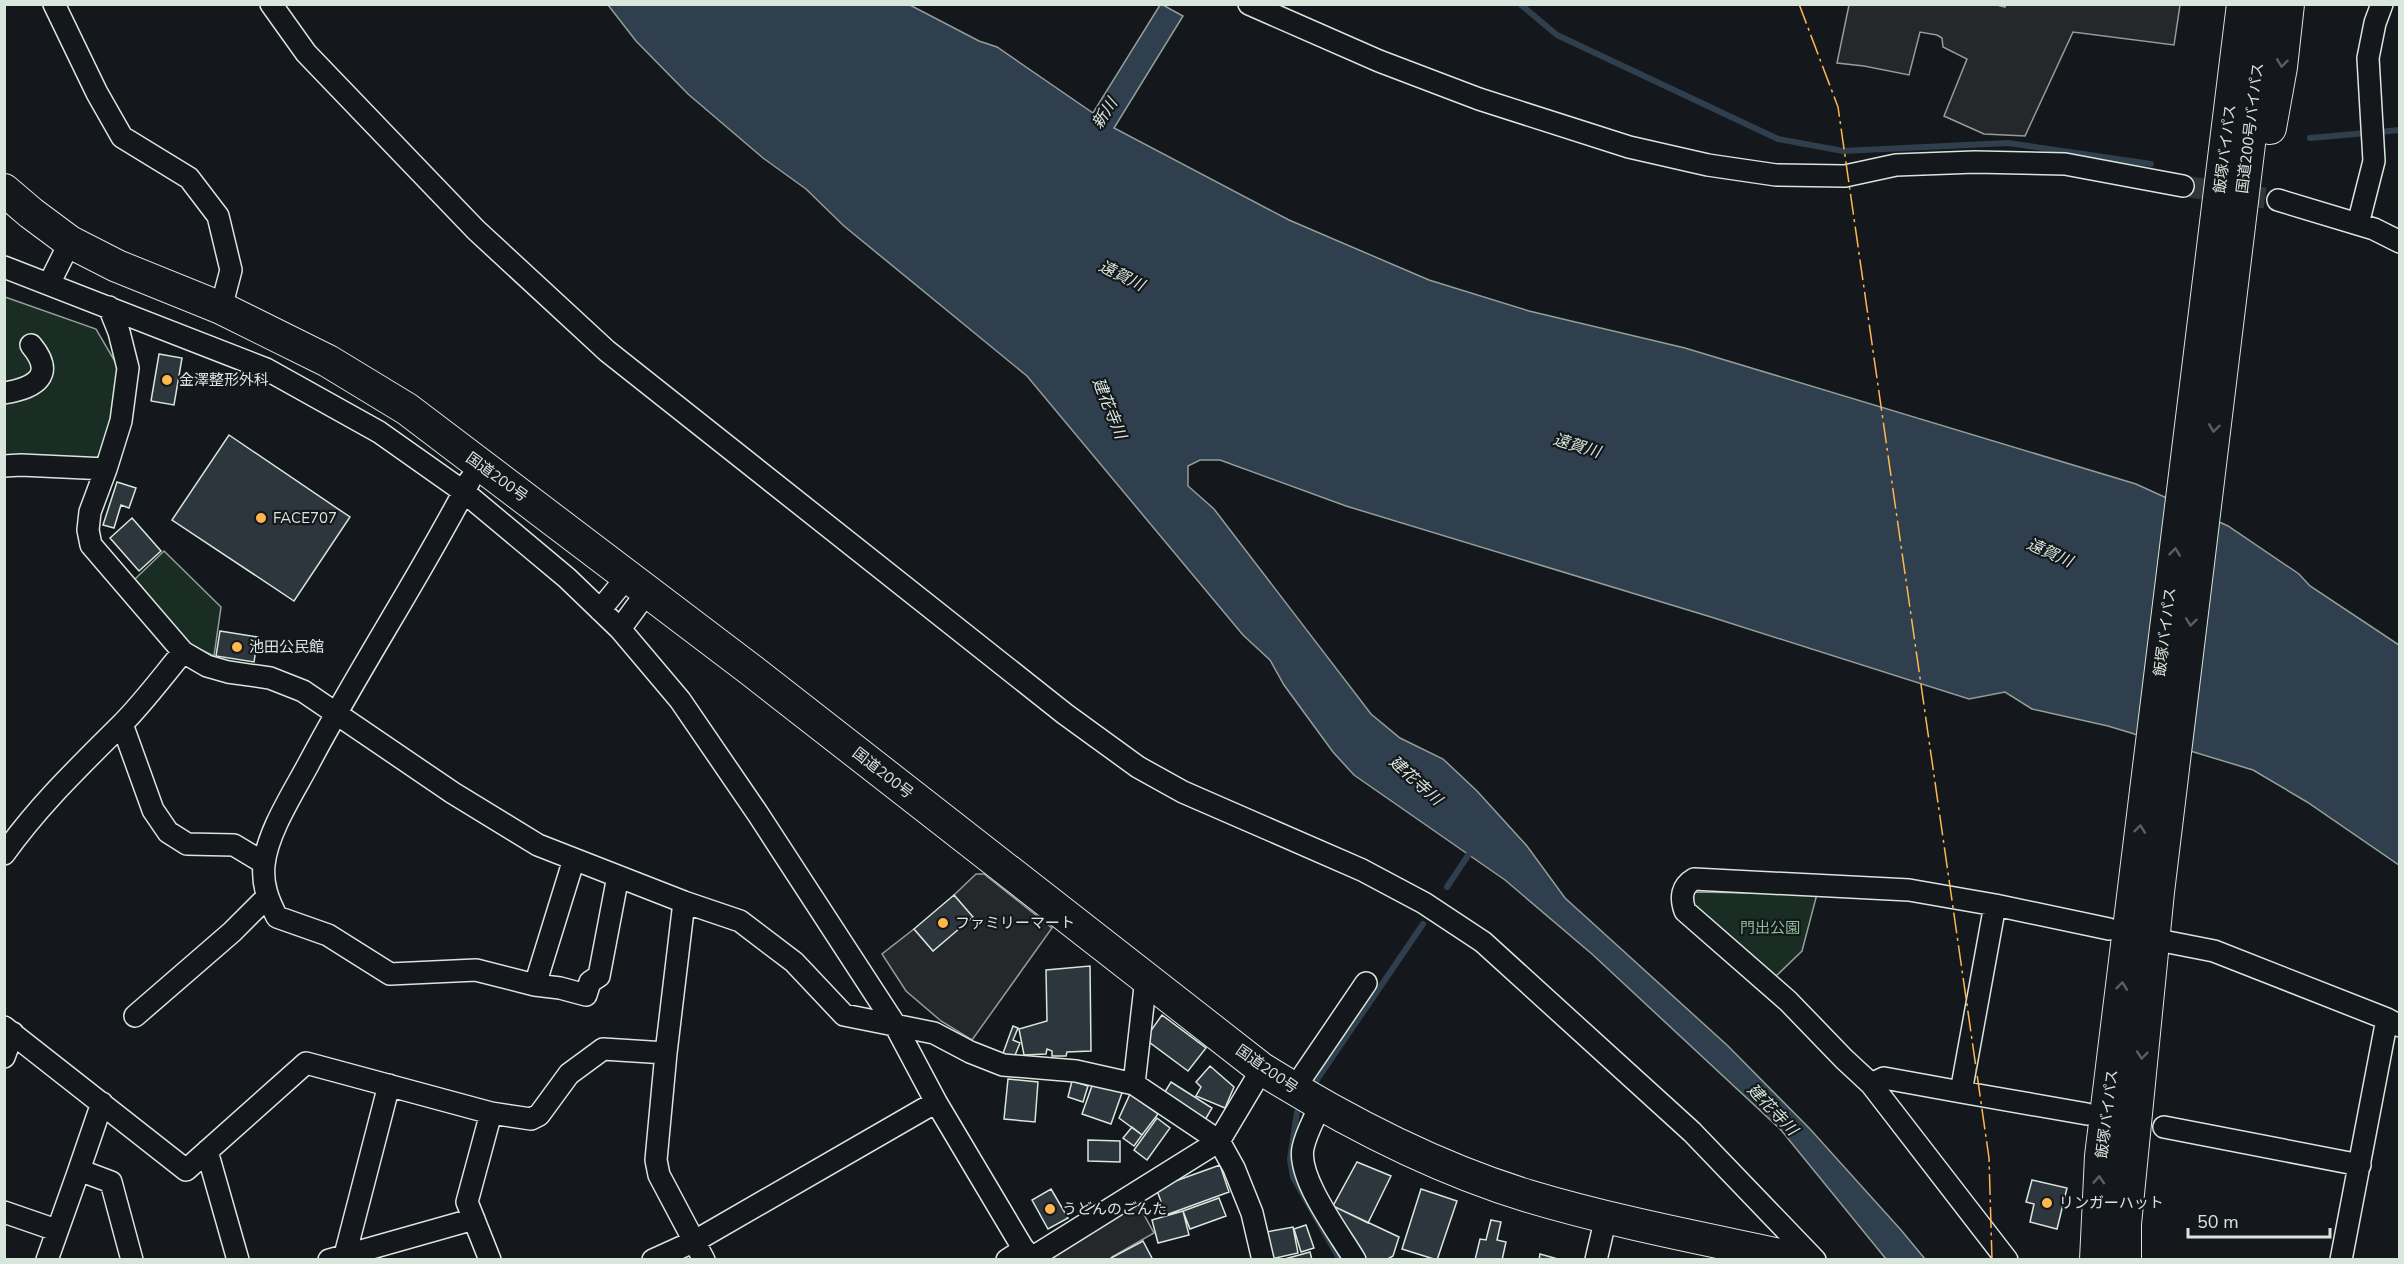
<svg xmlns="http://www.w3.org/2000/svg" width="2404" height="1264" viewBox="0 0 2404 1264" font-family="'Nunito Sans','Noto Sans JP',sans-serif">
<rect width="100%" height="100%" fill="#14181c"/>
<path fill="#1a2d24" stroke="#939e99" stroke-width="1.5" d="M5,297L96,329L120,370L118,413L100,460H5Z
M164,551L221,607L214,656L189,644L135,579Z
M1693,892L1817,894L1802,951L1774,978L1692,909Z"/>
<path fill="#24282b" stroke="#939e99" stroke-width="1.5" d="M1997,5L2005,7L2006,4L2180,5L2174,45L2073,32L2025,136L1984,134L1944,116L1967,59L1943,47L1942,38L1937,35L1920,32L1909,75L1864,66L1837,63L1849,5Z
M976,874H984L1052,928L972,1040L941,1021L906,991L882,954L914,929L933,951L972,917L954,895Z
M1136,1200L1154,1233L1112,1257V1259L1049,1260Z"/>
<path fill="#2f3f4d" stroke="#939e99" stroke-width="1.5" d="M608,5H910L979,41L997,47L1093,113L1160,5H1163L1183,16L1114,128L1289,220L1429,280L1529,311L1685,348L2136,484L2228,526L2299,574L2310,586L2399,645V865L2307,802L2253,770L2108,726L2032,709L2005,692L1969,699L1711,617L1346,506L1220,460H1200L1188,466V486L1214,509L1371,714L1400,738L1443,759L1477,791L1527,846L1565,898L1728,1046L1810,1129L1901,1230L1925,1259H1886L1781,1130L1592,954L1505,880L1354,775L1333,752L1284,685L1270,660L1243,635L1027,376L844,226L806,189L763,158L688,94L636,41Z"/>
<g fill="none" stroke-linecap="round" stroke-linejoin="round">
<path stroke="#2f3f4d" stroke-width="6" d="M1520,4L1557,35L1778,139L1843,151L2008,143L2151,164
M2310,138L2400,130
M1447,887L1473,848
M1312,1087L1423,924
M1302,1104L1297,1112L1290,1159L1293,1177L1340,1260"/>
</g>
<path fill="#2c363c" stroke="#d8e6dc" stroke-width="1.5" d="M159,354L182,358L174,405L151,401Z
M229,435L350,517L294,601L172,520Z
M117,482L136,488L129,508L121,505L114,528L103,525Z
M132,518L161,551L139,571L110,538Z
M220,631L258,637L254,662L216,656Z
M954,895L973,917L933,951L914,929Z
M1090,966L1091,1051L1067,1052L1066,1056H1052V1051L1047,1049L1046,1054L1024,1055L1019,1029L1047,1021L1046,970Z
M1162,1015L1206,1048L1188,1071L1145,1039Z
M1013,1026L1018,1028L1013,1040L1020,1043L1013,1060L1002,1056Z
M1210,1066L1234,1087L1225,1108L1196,1096L1201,1087L1196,1082Z
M1008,1079L1038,1082L1035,1122L1004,1119Z
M1072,1081L1088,1086L1083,1102L1068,1097Z
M1171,1082L1212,1108L1205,1120L1163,1095Z
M1093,1083L1123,1090L1111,1124L1082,1114Z
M1130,1094L1158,1114L1142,1135L1119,1118Z
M1157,1118L1170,1128L1147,1160L1134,1150Z
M1132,1127L1142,1135L1134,1146L1123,1138Z
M1088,1140L1120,1141V1162L1088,1161Z
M1357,1162L1391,1176L1368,1223L1333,1206Z
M1220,1165L1229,1192L1166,1215L1156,1188Z
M2032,1180L2067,1188L2057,1229L2030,1222L2034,1204L2026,1202Z
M1051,1189L1068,1218L1048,1229L1032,1200Z
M1421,1189L1457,1201L1437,1260L1402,1249Z
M1219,1198L1226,1216L1190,1229L1183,1211Z
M1333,1206L1399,1237L1393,1256L1386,1260H1361Z
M1183,1211L1189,1235L1158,1243L1152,1220Z
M1491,1220L1501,1222L1497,1240L1506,1242L1502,1260H1475L1480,1239L1486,1240Z
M1306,1225L1314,1248L1301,1252L1294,1229Z
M1293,1227L1298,1253L1267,1260L1261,1233Z
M1143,1241L1153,1260H1112L1111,1258Z
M1310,1252L1312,1260H1281Z
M1540,1254L1558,1259V1260H1539Z"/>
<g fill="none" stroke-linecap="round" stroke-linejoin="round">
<path stroke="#313739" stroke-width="21" stroke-dasharray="21 10" stroke-linecap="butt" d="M2183,186L2278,200"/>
<g stroke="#d8e6dc" stroke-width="24">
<path id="minor" d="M54,4L97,93L122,137L189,178L218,216L231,270L221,308
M271,4L306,53L476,230L607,351L1065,714L1138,767L1183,792L1362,870L1424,903L1483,942L1692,1132L1815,1260
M1249,4L1379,61L1479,99L1629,147L1708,165L1776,175L1845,176L1896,165L1975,162L2065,164L2183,186
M2278,200L2374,229L2400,242
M2358,224L2374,161L2368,58L2375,23L2382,4
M4,267L266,369L379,432L464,492L567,578L620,629L680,700L758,814L894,1023L936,1102L1030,1260
M49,284L70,242
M109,307L119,332L128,368L121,421L106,469L90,512L88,530L91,545L183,652L207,666L228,672L270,678L303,691L453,793L538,845L684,902L740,921L794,962L844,1015L934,1033L970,1052L1003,1065L1076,1071L1134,1084L1219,1141L1234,1168L1252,1213L1263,1260
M4,393C36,388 56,375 31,345
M4,466L21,465L106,469
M470,480C420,577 359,668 308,765C293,793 267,833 264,865C262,884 268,900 277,917L328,935L390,974L476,970L535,985L574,859
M600,610L627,577
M620,629L647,592
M122,724L153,810L168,832L187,844L234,845L264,863
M4,854C40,804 78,768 121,725C143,703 163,676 183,652
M684,902L666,1053L656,1160L659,1175L704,1260
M1995,905L1961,1092L2087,1114
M2168,942L2214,951L2387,1019L2400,1026
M535,985L560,988L586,995L590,982L599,976L618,876
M135,1016L232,932L267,897
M4,1027L186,1170L306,1063L491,1113L531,1119L539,1115L569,1074L603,1049L666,1053
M4,1057L13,1033
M1134,1084L1146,978
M1871,1084L1844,1059L1788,1001L1685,911C1680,897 1682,886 1694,879L1909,890L1995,905L2109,929
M1294,1089L1366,983
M1961,1092L1884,1078L1871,1084L2007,1260
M1320,1105C1315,1118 1306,1133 1303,1148C1297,1178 1339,1233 1355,1260
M2164,1127L2360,1165
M207,1151L238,1260
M79,1170L102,1103
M4,1212L56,1230
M345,1255L389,1085
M1030,1259L1219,1141L1262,1069
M47,1260L79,1170L111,1182L132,1260
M329,1260L474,1219
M490,1260L467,1202L491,1113
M653,1260L695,1241L936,1102
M1007,1260L1024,1249
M1596,1260L1606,1217
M2341,1260L2387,1019"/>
</g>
<g stroke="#d8e6dc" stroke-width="34">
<path id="highway" d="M2270,128L2281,67L2288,4
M4,190L31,213L70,242L117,266L221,308L328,361L407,409L751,670L1262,1069C1345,1121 1433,1167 1528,1196C1618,1223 1711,1240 1803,1260
M2096,1260L2101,1156L2243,4
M2125,1260V1224L2158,892L2266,4"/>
</g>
<use href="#minor" stroke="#14181c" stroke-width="21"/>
<use href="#highway" stroke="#14181c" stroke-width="32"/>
<path stroke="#ffb74d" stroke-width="1.5" stroke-dasharray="21 4.5 3 4.5" stroke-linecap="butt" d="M1799,4L1838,107L1989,1158L1992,1260"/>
</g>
<defs><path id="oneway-chevron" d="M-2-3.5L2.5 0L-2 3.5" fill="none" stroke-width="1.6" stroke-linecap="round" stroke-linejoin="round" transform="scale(1.5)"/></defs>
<g stroke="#59605f">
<use href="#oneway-chevron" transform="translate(2282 63) rotate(97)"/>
<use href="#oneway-chevron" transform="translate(2214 428) rotate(97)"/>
<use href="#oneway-chevron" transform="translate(2175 552) rotate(-83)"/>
<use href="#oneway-chevron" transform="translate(2191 622) rotate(97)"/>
<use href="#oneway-chevron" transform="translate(2140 829) rotate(-83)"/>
<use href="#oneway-chevron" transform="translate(2122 986) rotate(-83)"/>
<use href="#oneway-chevron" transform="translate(2142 1055) rotate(96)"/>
<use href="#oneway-chevron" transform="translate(2099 1180) rotate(-86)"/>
</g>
<g fill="#ffb74d" stroke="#14181c" stroke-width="2">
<circle cx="167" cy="380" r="6"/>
<circle cx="261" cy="518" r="6"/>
<circle cx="237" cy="647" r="6"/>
<circle cx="943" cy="923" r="6"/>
<circle cx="2047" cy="1203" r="6"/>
<circle cx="1050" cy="1209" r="6"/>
</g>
<g text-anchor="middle" stroke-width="4.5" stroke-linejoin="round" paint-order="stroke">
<g font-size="15" fill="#d8e6dc" stroke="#14181c">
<text transform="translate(2250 128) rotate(-83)" y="5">国道200号バイパス</text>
<text transform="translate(2225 149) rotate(-83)" y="5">飯塚バイパス</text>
<text transform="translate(497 477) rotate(36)" y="5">国道200号</text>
<text transform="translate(2165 632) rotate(-83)" y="5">飯塚バイパス</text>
<text transform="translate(883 773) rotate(38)" y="5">国道200号</text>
<text transform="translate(1267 1069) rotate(35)" y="5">国道200号</text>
<text transform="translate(2107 1114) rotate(-83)" y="5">飯塚バイパス</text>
</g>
<g font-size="15" fill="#d8e6dc" stroke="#14181c" text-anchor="start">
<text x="179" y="385">金澤整形外科</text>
<text x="273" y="523">FACE707</text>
<text x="249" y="652">池田公民館</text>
<text x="955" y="928">ファミリーマート</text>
<text x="2059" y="1208">リンガーハット</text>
<text x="1062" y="1214">うどんのごんた</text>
</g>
<g font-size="15" fill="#8ac095" stroke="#14181c">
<text x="1770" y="933">門出公園</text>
</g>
<g font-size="16" font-style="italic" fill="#d8e6dc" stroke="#14181c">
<text transform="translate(1104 113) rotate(-57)" y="6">新川</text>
<text transform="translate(1122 275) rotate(26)" y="6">遠賀川</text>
<text transform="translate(1110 408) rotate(68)" y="6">建花寺川</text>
<text transform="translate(1577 445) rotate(17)" y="6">遠賀川</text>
<text transform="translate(2050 552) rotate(24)" y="6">遠賀川</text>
<text transform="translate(1416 780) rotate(42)" y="6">建花寺川</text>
<text transform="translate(1773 1109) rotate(46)" y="6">建花寺川</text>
</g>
</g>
<rect width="2404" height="1264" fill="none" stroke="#d8e6dc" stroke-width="12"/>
<path d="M2188 1228v9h142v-9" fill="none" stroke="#d8e6dc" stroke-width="3"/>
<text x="2197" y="1228" font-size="18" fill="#d8e6dc" stroke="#14181c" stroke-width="4.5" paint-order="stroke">50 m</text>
</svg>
